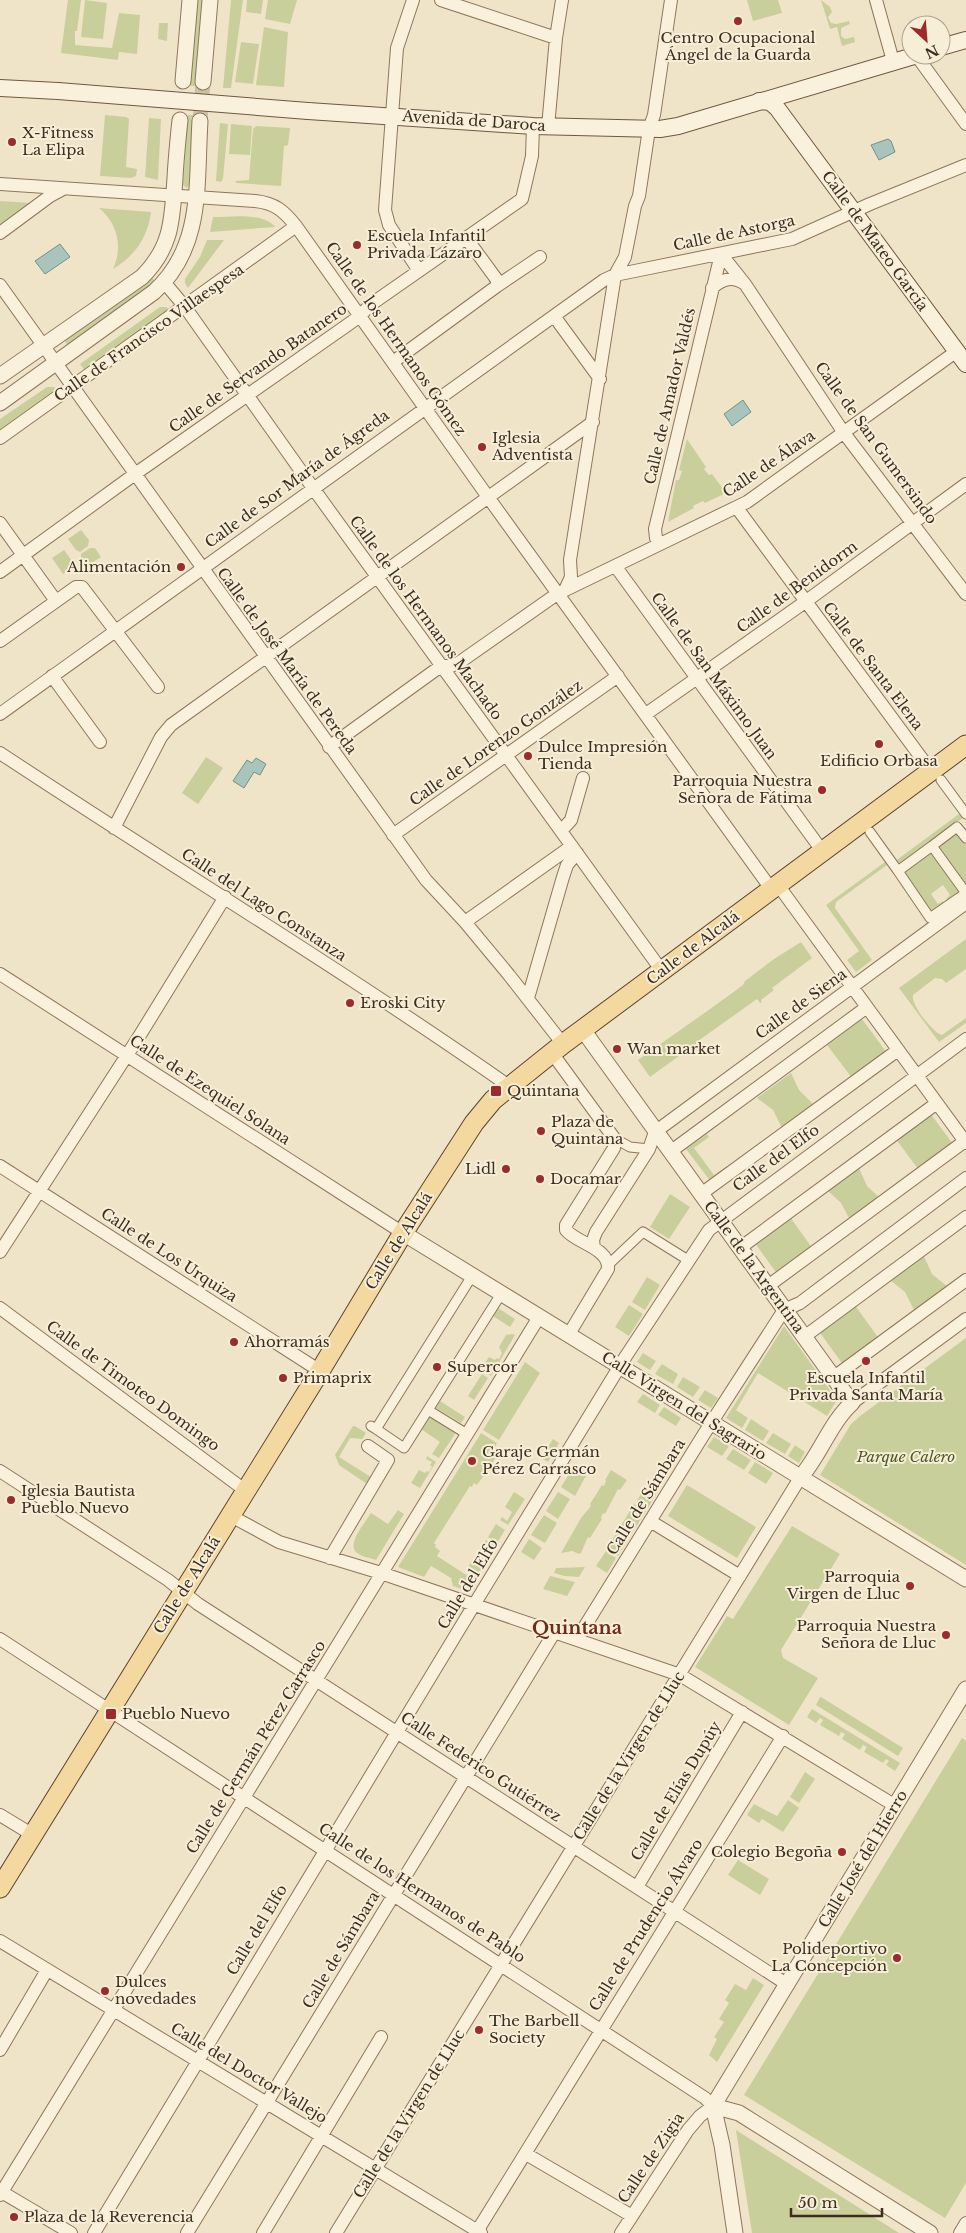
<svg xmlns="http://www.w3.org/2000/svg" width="966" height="2233" viewBox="0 0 966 2233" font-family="'Libre Baskerville',serif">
<rect width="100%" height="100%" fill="#f0e4c8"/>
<path fill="#c9cf9b" d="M68,0H81L77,31H75V45L112,48L119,13L140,15L137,54L119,52L118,60L61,53Z
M85,0L107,3L103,39L81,37Z
M197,0H203L196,86H190Z
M231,0H243L231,88H223Z
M247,0H263L261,14L246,12Z
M268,0H297L290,24L265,19Z
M747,0H778L782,13L753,21Z
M821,0L830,7L832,12L828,17L831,23L836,24L849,21L850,24L841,28V36L845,39L854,37L855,42L842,46L837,27L830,29Z
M159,23H168L167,41L158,39Z
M264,27L288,32L284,87L256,85Z
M241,42L259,44L253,84L235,82Z
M105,115L126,117L129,119L126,167L137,169L136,176L131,178L100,176Z
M188,115H194L189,185L187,188L183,185Z
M149,118L161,119L158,180L145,177Z
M220,123L228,124L223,179L221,182L216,181Z
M231,124L252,126L250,155L229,154Z
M256,126L290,128L288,145L284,146L281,186L237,183L235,181L249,180L253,129Z
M0,201L32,203L0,226Z
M99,208L151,212C148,237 135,256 113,269C123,247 118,224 99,208Z
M213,217C231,217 263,212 275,227L210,232Z
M207,240H224L188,288L185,283V279L200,257Z
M152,277L155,281L149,287L68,346L64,340Z
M160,307H166L171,311L85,371L80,364Z
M47,387H54L58,390L0,431V419Z
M687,439L706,467L704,469L709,475L712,474L726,493L705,503L703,501L693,506L694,508L668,522L676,480H679L682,471L679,470Z
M81,530L89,540L88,546L80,552L76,550L68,539Z
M90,548H95L101,557L87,566L81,558V554Z
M64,550L75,565L63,574L52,558Z
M206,757L223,768L198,804L182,793Z
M959,814L963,818L897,866L894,862Z
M956,831L966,845V883L964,884L936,846Z
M931,850L962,892L948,901L946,899L950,895L943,885L931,894L938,904L943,901L945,904L931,914L902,870Z
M885,862L887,865L836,902L835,908L872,960L856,972L847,960L859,951L826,905Z
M966,939V969L946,983L942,979L935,978L913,995C911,1005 933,1033 942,1035L966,1018V1023L939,1042L899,988Z
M801,942L812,958L772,988L774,990L761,1000L762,1002L760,1003L757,999L698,1041L699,1045L686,1055L683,1053L650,1077L638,1060C671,1036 707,1012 743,985L745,981L774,959Z
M862,1019L887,1053L852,1078L827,1045Z
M791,1073L799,1090L814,1105L782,1128L773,1110L757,1098Z
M930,1113L953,1144L918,1169L895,1138Z
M707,1134L709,1137L694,1148L714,1175L727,1166L730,1169L711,1182L686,1149Z
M858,1166L867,1186L880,1198L850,1220L841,1203L826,1189Z
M670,1194L690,1207L669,1239L650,1227Z
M790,1217L813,1249L778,1275L754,1242Z
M923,1254L932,1274L948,1287L915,1312L905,1292L890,1280Z
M647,1277L660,1285L645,1310L632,1302Z
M854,1304L880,1340L844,1366L818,1330Z
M629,1305L643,1314L629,1336L615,1327Z
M498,1308L515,1319L510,1327L493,1316Z
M784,1326L837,1400L827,1416L758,1373L736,1410L748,1418L742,1428L726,1418Z
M512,1334L515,1335L491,1376L481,1369L489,1357L495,1360L497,1358L499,1359L502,1353L499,1347L506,1335Z
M966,1338V1565L820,1475L851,1424L860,1416Z
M643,1353L656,1361L650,1370L637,1362Z
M525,1362L540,1373L499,1440L483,1430Z
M662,1364L678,1374L673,1384L655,1374Z
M482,1374L488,1378L474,1400L468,1396Z
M683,1377L700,1387L693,1397L677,1387Z
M705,1390L718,1398L711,1408L698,1400Z
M643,1394L660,1405L655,1413L637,1402Z
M440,1401L465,1417L461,1423L436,1408Z
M664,1407L681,1418L676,1426L658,1415Z
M431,1415L457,1431L439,1458L432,1454L440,1442L421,1429Z
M751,1419L769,1431L763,1441L745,1430Z
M353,1426H355L366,1433L362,1439L350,1438L339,1457L371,1477L367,1484L339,1465L335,1455Z
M481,1433L497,1443L493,1450L494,1451L492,1455L496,1457L491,1465L488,1463L484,1469L487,1471L477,1485L474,1483L472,1487L470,1486L434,1543L436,1545L435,1547L440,1551L437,1556L474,1580L469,1588L464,1590L453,1586L451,1578L431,1566L424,1577L398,1567Z
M773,1433L791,1444L785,1454L766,1443Z
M714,1437L729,1446L722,1456L707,1447Z
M553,1439L559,1443L548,1462L541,1458Z
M795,1445L805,1452L799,1463L788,1456Z
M733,1449L751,1460L744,1470L726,1459Z
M427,1456L436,1462L420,1488L411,1483L419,1470L425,1473L427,1471L429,1472L432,1467L430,1465L432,1462L426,1459Z
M755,1462L773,1473L766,1484L748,1473Z
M574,1466L587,1474L575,1496L561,1487Z
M611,1470L627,1480L620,1490L618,1489L605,1514L603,1513L601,1517L602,1519L590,1538L588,1537L581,1553L579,1554L572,1551L561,1553L581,1518L591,1506L590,1504L602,1485L604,1486L606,1481L605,1480Z
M687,1485L756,1527L737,1558L668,1516Z
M645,1486L656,1494L648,1508L637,1501Z
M514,1492L525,1499L508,1525L500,1520L502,1517L507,1521L512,1512L505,1507Z
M558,1492L570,1499L558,1519L546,1511Z
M634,1504L646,1511L630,1536L619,1529Z
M398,1510L404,1514L376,1560C371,1558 362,1557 357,1553C346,1545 364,1524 371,1513L388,1524Z
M544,1515L557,1523L545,1543L531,1535Z
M496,1524L505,1530L497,1543L488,1537Z
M792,1526L840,1554L781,1650L783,1658L818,1678L789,1725L695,1667L727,1616L733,1619Z
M617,1532L628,1539L618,1556L607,1549Z
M529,1539L542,1548L534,1560L521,1552Z
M486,1540L496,1546L487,1559L478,1553Z
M606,1551L616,1558L607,1573L596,1566Z
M476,1555L486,1561L477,1576L466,1570Z
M585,1567L579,1577L564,1576L554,1573L556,1568Z
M550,1576L575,1582L567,1596L543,1589Z
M820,1697H821L903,1748L898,1756L816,1705Z
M812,1709L900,1763L895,1771L886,1765L889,1761L886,1759L883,1763L864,1752L867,1747L863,1745L860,1750L842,1739L845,1734L841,1732L839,1736L820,1725L823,1720L820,1718L816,1723L807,1717Z
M962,1738L966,1741V2183L945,2218L744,2095Z
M805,1772L815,1779L799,1803L790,1797Z
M788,1800L799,1808L783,1832L762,1819L759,1823L747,1815L754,1804L777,1816Z
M738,1860L769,1879L760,1895L728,1875Z
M753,1978L764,1985L717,2062L709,2055L717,2039L714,2037L724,2022L719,2019L729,2003L725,2000L735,1984L746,1990Z
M736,2130L899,2233H752Z"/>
<path fill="#a9c4bc" stroke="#6f938a" d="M888,139L891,141L895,152L879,160L871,145Z
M60,244L70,257L45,274L35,261Z
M743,400L751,412L732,426L724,414Z
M256,758L266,764L260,775L254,772L244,788L233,781L247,760L252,763Z"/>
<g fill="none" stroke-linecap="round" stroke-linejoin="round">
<path stroke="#ccc0a6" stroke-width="15" stroke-dasharray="15 8" stroke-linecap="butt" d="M200,121L203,82"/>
<g stroke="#8d765c" stroke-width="11">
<path id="pedestrian" d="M941,780L966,814
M870,832L898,871L932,846L966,893
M932,846L957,827L966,838
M898,871L930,918L966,893
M615,1143L621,1142L630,1147L649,1149
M608,1265L643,1232L688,1260
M428,1410L467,1434
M371,1426L376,1429L472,1276
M376,1429L404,1448L501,1294"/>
</g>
<g stroke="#8d765c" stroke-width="14">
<path id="minor" d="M413,0L397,48L385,210L389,225L419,271
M441,0L556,38
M876,0L893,61
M916,55L966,124
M548,127L556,38L562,0
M0,184L255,201C275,203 284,211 296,226L488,497L772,890
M0,233L50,196L63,189
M721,254L745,284L844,433L966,594
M165,283L185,307L313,488L662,971
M0,285L426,880L465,922L509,975L563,1044
M497,286L540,257
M712,288C723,278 733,276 745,284
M554,316L600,379
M393,362L497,286V280L467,239
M0,438L296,226
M737,508L931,771
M0,523L56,601
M660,544L656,538L655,529L721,254
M616,567L823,852
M0,572L135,474L346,326L360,316L370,305L522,199L532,156L533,126
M565,590L571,577L570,560L615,275L625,257L635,206L639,196L649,129L654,115L671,0
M0,641L76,587H82L158,687
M52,676L100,742
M0,714L604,280L615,275L792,239L870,204L966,165
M646,714L805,602L966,484
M329,747L441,666H451L460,662L557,594L747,502L957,351
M0,753C169,865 343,970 509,1086
M114,828L161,737L171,725L593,422
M561,831L571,820L583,778
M393,835L618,676
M778,885L966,1143
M465,922L572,846
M0,974L403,1233
M528,998L563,877L567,865L577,853
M552,1053L614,1138V1148L566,1225V1230C576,1243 610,1248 608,1269L569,1334
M670,1152L867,1007
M0,1166L320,1371
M701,1194L898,1050
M594,1248L593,1240L596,1232L649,1149L655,1132L966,903
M740,1248L937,1103
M0,1252L140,1035L225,897
M768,1286L965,1141
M0,1308L246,1491
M804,1337L966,1217
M834,1377L966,1280
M852,1403L966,1319
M0,1471L168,1580L198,1604L788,1985
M231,1516L279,1542L381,1573L680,1675L894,1805
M650,1521L740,1576
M330,1558L388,1460L368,1446
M0,1639L705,2098L713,2106L700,2116L688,2130L621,2233
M577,1639L704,1434L784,1310L800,1303L966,1178
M0,1815L33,1835
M637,1887L742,1712
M0,1941L481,2233
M0,2050L47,1970
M526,2154L632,2216
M0,2191L71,2233
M0,2195L539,1317
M94,2233L480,1595L626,1356L709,1230L966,1039
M187,2233L554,1633
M263,2233L381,2037
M336,2233L800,1478
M476,2233L783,1736
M960,2233L966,2223"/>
</g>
<g stroke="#8d765c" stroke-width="17">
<path id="tertiary" d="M183,81L190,0
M203,82L210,0
M0,376L142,277C173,246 172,218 175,178C176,158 178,139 180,120
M0,403L154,292C204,247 196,183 200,121
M583,1030L852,1403C830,1423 820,1455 800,1478
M403,1233L966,1579
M713,2106L966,1689
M713,2106L739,2113L930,2233
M713,2106L722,2145L735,2233"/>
</g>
<g stroke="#6f573f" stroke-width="18">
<path id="secondary" d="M941,47L966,40
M0,88L58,91
M759,101L770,102L777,108L966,364
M308,111L533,126L660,129L678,126L917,55"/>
</g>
<g stroke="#5b4430" stroke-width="21">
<path id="primary" d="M0,1888L320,1371L403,1233L474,1123L493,1100L563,1044L966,745"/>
</g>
<use href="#pedestrian" stroke="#faf1dc" stroke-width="9"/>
<use href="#minor" stroke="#faf1dc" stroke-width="12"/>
<use href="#tertiary" stroke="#faf1dc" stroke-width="15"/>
<use href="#secondary" stroke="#faf1dc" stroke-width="16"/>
<use href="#primary" stroke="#f3d9a0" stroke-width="19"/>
<g stroke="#6f573f" stroke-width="18" stroke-linecap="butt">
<path id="secondary-bridge" d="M58,91L308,111"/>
</g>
<use href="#secondary-bridge" stroke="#faf1dc" stroke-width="16"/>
</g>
<g fill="#9e2a2b" stroke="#f7eed8" stroke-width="2">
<circle cx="738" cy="21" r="5"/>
<circle cx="12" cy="142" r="5"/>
<circle cx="357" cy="245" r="5"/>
<circle cx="482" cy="447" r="5"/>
<circle cx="181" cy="567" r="5"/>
<circle cx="879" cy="744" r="5"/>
<circle cx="528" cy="756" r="5"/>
<circle cx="822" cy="790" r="5"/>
<circle cx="350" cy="1003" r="5"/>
<circle cx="617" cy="1049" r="5"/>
<rect x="490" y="1085" width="12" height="12" rx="2.5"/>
<circle cx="541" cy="1131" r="5"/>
<circle cx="506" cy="1169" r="5"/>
<circle cx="540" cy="1179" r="5"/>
<circle cx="234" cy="1342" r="5"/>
<circle cx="866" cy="1361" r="5"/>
<circle cx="437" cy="1367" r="5"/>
<circle cx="283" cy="1378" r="5"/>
<circle cx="472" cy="1461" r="5"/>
<circle cx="11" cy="1500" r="5"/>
<circle cx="910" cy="1586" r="5"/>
<circle cx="946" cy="1635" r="5"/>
<rect x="105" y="1708" width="12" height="12" rx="2.5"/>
<circle cx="842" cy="1852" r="5"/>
<circle cx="897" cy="1958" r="5"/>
<circle cx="105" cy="1991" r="5"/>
<circle cx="479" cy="2030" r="5"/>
<circle cx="14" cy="2217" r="5"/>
</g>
<g text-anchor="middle" stroke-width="4" stroke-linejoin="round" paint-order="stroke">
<g font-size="15" fill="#3d2e20" stroke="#f7eed8" text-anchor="start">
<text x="738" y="43" text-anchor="middle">Centro Ocupacional<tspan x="738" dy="17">Ángel de la Guarda</tspan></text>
<text x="22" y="138">X-Fitness<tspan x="22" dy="17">La Elipa</tspan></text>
<text x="367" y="241">Escuela Infantil<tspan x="367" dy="17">Privada Lázaro</tspan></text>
<text x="492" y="443">Iglesia<tspan x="492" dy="17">Adventista</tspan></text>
<text x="171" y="572" text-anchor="end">Alimentación</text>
<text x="538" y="752">Dulce Impresión<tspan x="538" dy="17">Tienda</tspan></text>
<text x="879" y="766" text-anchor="middle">Edificio Orbasa</text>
<text x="812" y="786" text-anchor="end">Parroquia Nuestra<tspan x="812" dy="17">Señora de Fátima</tspan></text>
<text x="360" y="1008">Eroski City</text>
<text x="627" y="1054">Wan market</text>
<text x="507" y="1096">Quintana</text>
<text x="551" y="1127">Plaza de<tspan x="551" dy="17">Quintana</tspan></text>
<text x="496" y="1174" text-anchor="end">Lidl</text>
<text x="550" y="1184">Docamar</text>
<text x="244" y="1347">Ahorramás</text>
<text x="447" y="1372">Supercor</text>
<text x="293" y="1383">Primaprix</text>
<text x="866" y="1383" text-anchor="middle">Escuela Infantil<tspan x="866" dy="17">Privada Santa María</tspan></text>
<text x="482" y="1457">Garaje Germán<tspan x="482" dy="17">Pérez Carrasco</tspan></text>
<text x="21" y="1496">Iglesia Bautista<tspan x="21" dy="17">Pueblo Nuevo</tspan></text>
<text x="900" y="1582" text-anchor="end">Parroquia<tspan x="900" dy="17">Virgen de Lluc</tspan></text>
<text x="936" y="1631" text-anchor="end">Parroquia Nuestra<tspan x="936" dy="17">Señora de Lluc</tspan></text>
<text x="122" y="1719">Pueblo Nuevo</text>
<text x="832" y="1857" text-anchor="end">Colegio Begoña</text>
<text x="887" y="1954" text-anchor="end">Polideportivo<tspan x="887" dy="17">La Concepción</tspan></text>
<text x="115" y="1987">Dulces<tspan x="115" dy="17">novedades</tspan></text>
<text x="489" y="2026">The Barbell<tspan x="489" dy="17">Society</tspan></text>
<text x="24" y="2222">Plaza de la Reverencia</text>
</g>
<g font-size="15" fill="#3d2e20" stroke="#f7eed8">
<text transform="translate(474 121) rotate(4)" y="5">Avenida de Daroca</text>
<text transform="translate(734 233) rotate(-12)" y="5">Calle de Astorga</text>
<text transform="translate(875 241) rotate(54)" y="5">Calle de Mateo García</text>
<text transform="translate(149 333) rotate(-35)" y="5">Calle de Francisco Villaespesa</text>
<text transform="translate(396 339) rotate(55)" y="5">Calle de los Hermanos Gómez</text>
<text transform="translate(258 368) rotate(-35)" y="5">Calle de Servando Batanero</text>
<text transform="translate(670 396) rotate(-77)" y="5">Calle de Amador Valdés</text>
<text transform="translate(876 443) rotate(54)" y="5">Calle de San Gumersindo</text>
<text transform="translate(769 464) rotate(-34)" y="5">Calle de Álava</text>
<text transform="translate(297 479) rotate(-36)" y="5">Calle de Sor María de Ágreda</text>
<text transform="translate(797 587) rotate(-36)" y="5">Calle de Benidorm</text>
<text transform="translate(426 618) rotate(54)" y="5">Calle de los Hermanos Machado</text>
<text transform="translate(287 661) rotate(54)" y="5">Calle de José María de Pereda</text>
<text transform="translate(873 666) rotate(53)" y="5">Calle de Santa Elena</text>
<text transform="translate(714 676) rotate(54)" y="5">Calle de San Máximo Juan</text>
<text transform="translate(496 743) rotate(-35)" y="5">Calle de Lorenzo González</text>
<text transform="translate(264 905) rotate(33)" y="5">Calle del Lago Constanza</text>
<text transform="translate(693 948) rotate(-37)" y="5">Calle de Alcalá</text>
<text transform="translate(801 1004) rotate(-36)" y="5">Calle de Siena</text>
<text transform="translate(210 1090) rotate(33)" y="5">Calle de Ezequiel Solana</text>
<text transform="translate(776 1158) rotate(-36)" y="5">Calle del Elfo</text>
<text transform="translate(399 1241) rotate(-58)" y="5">Calle de Alcalá</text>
<text transform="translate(169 1255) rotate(33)" y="5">Calle de Los Urquiza</text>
<text transform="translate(754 1267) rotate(54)" y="5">Calle de la Argentina</text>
<text transform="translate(133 1386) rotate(36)" y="5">Calle de Timoteo Domingo</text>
<text transform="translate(684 1406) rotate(32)" y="5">Calle Virgen del Sagrario</text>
<text transform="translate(646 1497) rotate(-58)" y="5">Calle de Sámbara</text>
<text transform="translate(468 1584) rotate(-59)" y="5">Calle del Elfo</text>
<text transform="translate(187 1585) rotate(-58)" y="5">Calle de Alcalá</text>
<text transform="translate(256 1747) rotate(-58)" y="5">Calle de Germán Pérez Carrasco</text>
<text transform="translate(629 1756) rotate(-58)" y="5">Calle de la Virgen de Lluc</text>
<text transform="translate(481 1767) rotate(33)" y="5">Calle Federico Gutiérrez</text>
<text transform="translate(676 1791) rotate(-59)" y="5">Calle de Elías Dupúy</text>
<text transform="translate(863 1859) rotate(-59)" y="5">Calle José del Hierro</text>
<text transform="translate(422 1893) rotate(33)" y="5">Calle de los Hermanos de Pablo</text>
<text transform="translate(646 1925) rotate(-58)" y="5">Calle de Prudencio Álvaro</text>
<text transform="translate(257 1930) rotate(-59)" y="5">Calle del Elfo</text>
<text transform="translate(341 1950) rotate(-59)" y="5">Calle de Sámbara</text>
<text transform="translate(249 2073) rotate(31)" y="5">Calle del Doctor Vallejo</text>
<text transform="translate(409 2114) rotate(-58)" y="5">Calle de la Virgen de Lluc</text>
<text transform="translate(651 2158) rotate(-56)" y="5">Calle de Zigia</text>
</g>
<g font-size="15" font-style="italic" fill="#4d5a26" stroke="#f7eed8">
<text x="906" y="1462">Parque Calero</text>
</g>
<g font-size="18" font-weight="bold" fill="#6b2e1e" stroke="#f7eed8">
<text x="577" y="1634">Quintana</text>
</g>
</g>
<g transform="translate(926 40) rotate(154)"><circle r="24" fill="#f7eed8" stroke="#ada18e"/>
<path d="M0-4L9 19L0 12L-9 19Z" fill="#9e2a2b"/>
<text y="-8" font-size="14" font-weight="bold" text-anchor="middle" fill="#3d2e20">N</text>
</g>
<path d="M791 2208v8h91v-8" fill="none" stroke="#3d2e20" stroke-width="2.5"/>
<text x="798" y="2208" font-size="15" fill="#3d2e20" stroke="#f7eed8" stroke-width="4" paint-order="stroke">50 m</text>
</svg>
